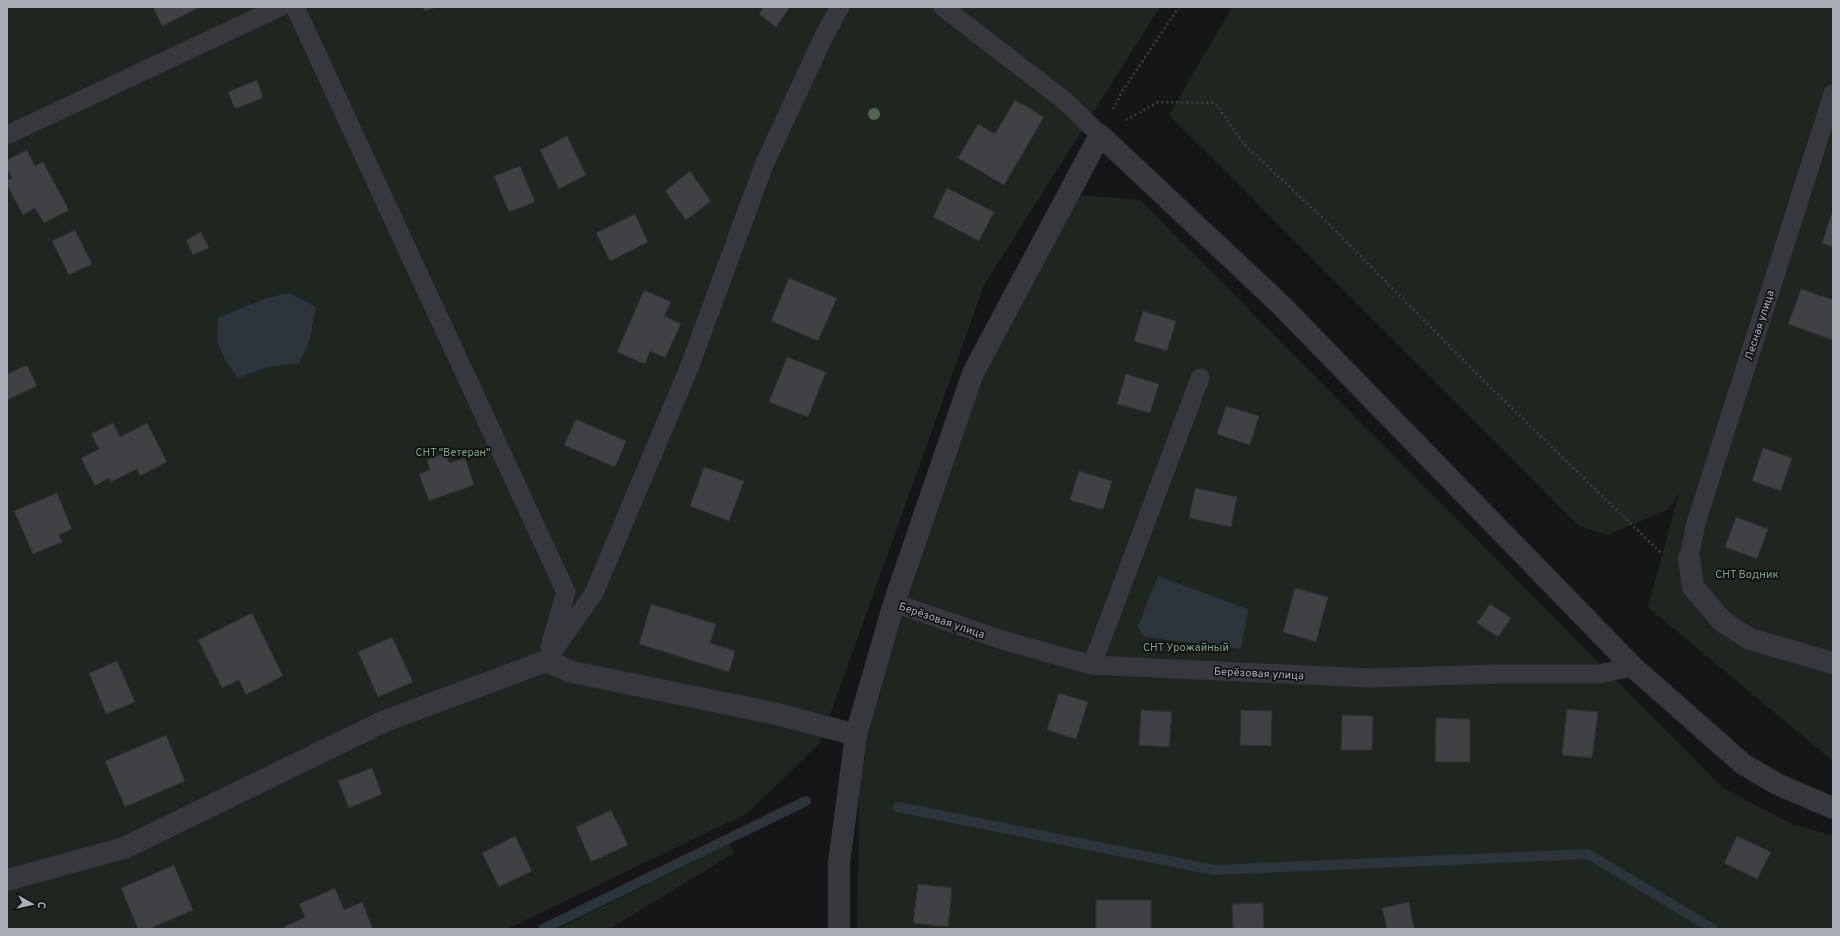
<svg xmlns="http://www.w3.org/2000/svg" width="1840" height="936" viewBox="0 0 1840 936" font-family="Overpass,sans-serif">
<rect width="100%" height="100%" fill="#161618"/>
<path fill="#1e261f" d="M7,7H1160L984,285L820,743L746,814L507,929H7Z
M1232,7H1833V761L1648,607L1679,493L1669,509L1607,535L1579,526L1169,115Z
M1080,195L1140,200L1723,788L1792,824L1833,836V929H857L860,751L905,596L981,378Z
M730,844L734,853L609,929H557Z"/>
<path fill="#2c353c" d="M289,293L316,307L309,343L299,363L267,367L238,378L226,361L217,342L218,318L264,299Z
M1158,576L1248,609L1241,649L1144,637L1138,626Z"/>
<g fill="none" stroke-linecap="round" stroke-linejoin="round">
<path stroke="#2c353c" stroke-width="10" d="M898,807L1214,870L1588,854L1713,929
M543,929L806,801"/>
</g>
<path fill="#404145" stroke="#303034" d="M153,7H200L162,26Z
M423,7H436L425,11Z
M764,7H790L776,27L759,14Z
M257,80L263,98L235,109L228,92Z
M1015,100L1044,117L1004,185L958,158L978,124L995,134Z
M567,136L586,175L559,189L540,150Z
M27,150L35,166L43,162L69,210L44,223L35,208L23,215L7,185V180L12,178L7,168V160Z
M520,166L535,202L509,212L494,176Z
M690,171L711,201L686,220L665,191Z
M947,188L994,212L979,241L933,217Z
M1833,210V247L1822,243Z
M635,214L648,242L610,261L596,233Z
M75,230L92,264L69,275L52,241Z
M201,232L209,248L193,255L186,240Z
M789,278L837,298L818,341L771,321Z
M1801,289L1833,300V340L1788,324Z
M644,290L671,302L664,316L681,324L665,358L650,351L645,364L617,352Z
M1143,311L1176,321L1167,351L1134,341Z
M787,357L826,372L808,417L769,402Z
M27,365L37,386L7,400V374Z
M1126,374L1159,384L1150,413L1117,404Z
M1226,406L1259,416L1250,445L1217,434Z
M576,419L626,441L615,467L564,445Z
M113,423L120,437L147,423L167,462L140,476L137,469L111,482L109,478L95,486L81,458L99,449L91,434Z
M1763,448L1792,458L1781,491L1752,481Z
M446,453L449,463L465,458L474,485L429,501L419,474L430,470L427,460Z
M704,467L744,481L729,521L690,506Z
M1079,471L1112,481L1103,510L1070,500Z
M1195,488L1237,497L1231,527L1189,518Z
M57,493L72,529L59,535L62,542L33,554L14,511Z
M1736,517L1768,529L1757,559L1725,547Z
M1295,588L1328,597L1316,642L1283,632Z
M651,604L716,624L710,643L735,651L729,672L639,644Z
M1490,604L1511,618L1498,637L1477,623Z
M252,613L283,676L246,695L239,680L222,688L198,640Z
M392,637L413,682L378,697L358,652Z
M117,661L135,702L106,714L89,673Z
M1059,693L1088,702L1076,739L1047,730Z
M1567,709L1598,712L1592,758L1562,755Z
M1141,710L1172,712L1169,747L1139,745Z
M1241,710L1272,711L1271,746L1240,745Z
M1342,715L1373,716L1372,750H1341Z
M1436,718L1470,719V762H1435Z
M166,735L185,781L125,807L105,761Z
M372,768L382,794L349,808L338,781Z
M611,810L628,845L591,862L576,827Z
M515,836L532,871L499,887L482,853Z
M1737,836L1771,852L1757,879L1724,863Z
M174,865L193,910L149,929H138L121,888Z
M918,884L952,888L948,927L913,923Z
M335,888L344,910L362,902L373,929H285L284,927L305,917L299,904Z
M1096,900H1151V929H1096Z
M1409,902L1414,929H1387L1382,908Z
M1263,903L1264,929H1233L1232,904Z"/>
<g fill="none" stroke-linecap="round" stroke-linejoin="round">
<path stroke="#3d3f44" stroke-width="2.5" stroke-dasharray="2 3" stroke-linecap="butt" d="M1113,109L1123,90L1179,7
M1126,120L1158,102L1215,103L1245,145L1331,226L1481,378L1662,554"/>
<path stroke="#37383d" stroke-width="19" d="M295,7L566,592L550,646
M943,7L1065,101L1100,135
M7,135L280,7
M1689,558L1696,523L1833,94
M894,603L1002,640L1092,665L1369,678L1497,674H1598L1633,667
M546,661L594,593L689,368L764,165L824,36L840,7
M1092,665L1200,378"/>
<path stroke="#37383d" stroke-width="22" d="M1689,558L1693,587L1723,622L1750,639L1833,663
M7,880L124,848L385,721L546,661L572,672L777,714L856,735
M839,929V863L856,735L894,603L973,373L1100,135L1281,305L1633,667L1743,764L1777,784L1833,808"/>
</g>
<circle fill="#506452" cx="874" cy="114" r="6"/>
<g text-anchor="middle" stroke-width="3.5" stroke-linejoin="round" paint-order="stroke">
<g font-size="11" fill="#a8adb8" stroke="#111113">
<text transform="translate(1759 325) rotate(-72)" y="4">Лесная улица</text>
<text transform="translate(942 620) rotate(19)" y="4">Берёзовая улица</text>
<text transform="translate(1259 673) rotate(3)" y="4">Берёзовая улица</text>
</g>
<g font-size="11" fill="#7fa381" stroke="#111113">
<text x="453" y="456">СНТ "Ветеран"</text>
<text x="1747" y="578">СНТ Водник</text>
<text x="1186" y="651">СНТ Урожайный</text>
</g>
</g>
<rect width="1840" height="936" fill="none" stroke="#a8adb8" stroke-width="16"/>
<g transform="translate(32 904) rotate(98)" stroke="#111113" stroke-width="3" paint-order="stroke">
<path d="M0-3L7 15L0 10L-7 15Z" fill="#a8adb8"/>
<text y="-6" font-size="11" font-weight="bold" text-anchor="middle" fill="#a8adb8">С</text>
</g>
</svg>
